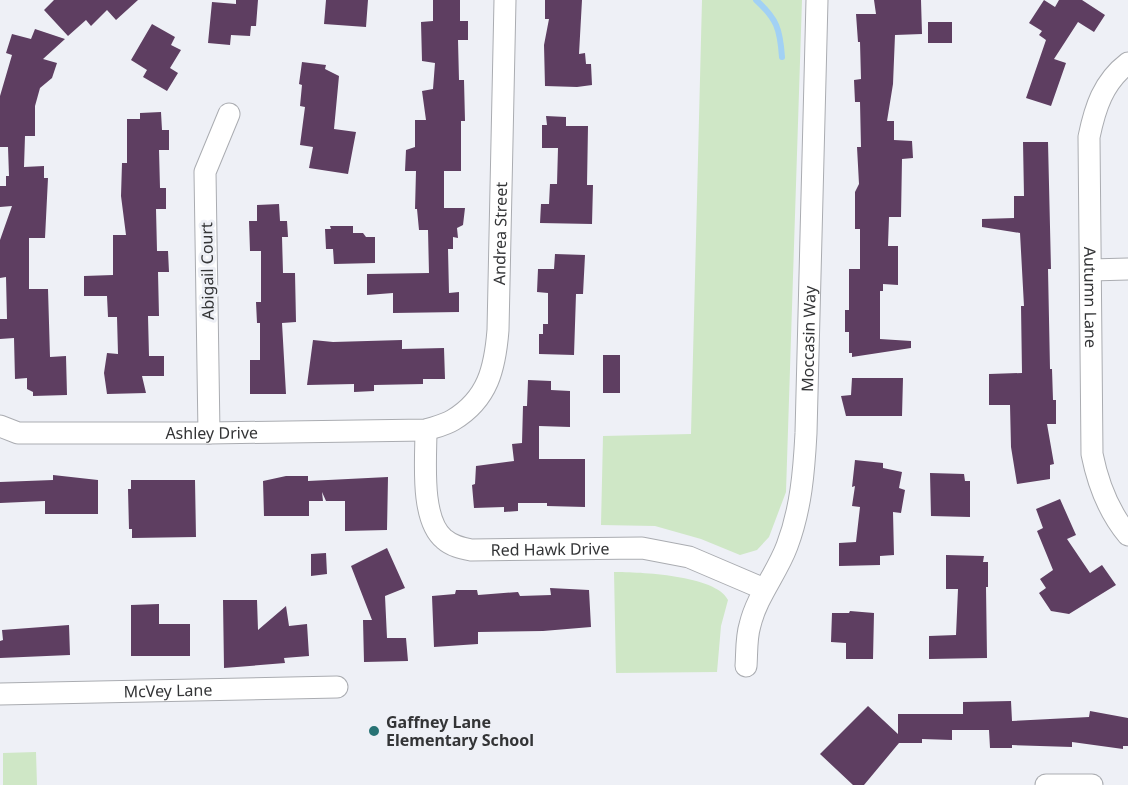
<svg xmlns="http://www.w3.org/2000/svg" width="1128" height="785" viewBox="0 0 1128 785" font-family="'Noto Sans',sans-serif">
<rect width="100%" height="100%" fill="#eef0f6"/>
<path fill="#cfe7c6" d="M702,0H802L786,492L769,537L757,550L740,555L701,539L655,526L601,525L603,436L691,434Z
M614,572C639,572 716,575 728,600L721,626L717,672L616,673Z
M36,752L37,785H3V753Z"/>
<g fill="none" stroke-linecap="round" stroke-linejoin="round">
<path stroke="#a2d1f4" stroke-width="6" d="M756,0C777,19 780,29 782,57"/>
</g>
<path fill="#5e3e61" d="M54,0H138L116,20L107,10L91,26L86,20L68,36L44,10Z
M236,0H258L256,26H251L250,36L231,35L230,45L208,43L212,2L236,4Z
M326,0H368L366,27L324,24Z
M433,0H460V21H468V40H458L459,80H464L465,121H461V171H444V208H465L463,225L457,228L458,238L453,237V249H448L449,293L459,292V312L393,313V293L367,295V274L429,273L428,230H419L417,209H415L416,171H405L406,150L415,147V120H426L422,91L433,89L435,63L422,61L421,22L433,21Z
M545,0H582L579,54L585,53L586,64H591L592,85L577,87L545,86L544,45L549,19H545Z
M874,0H921L922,34L895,35L893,84L887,121H894V140L912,141L913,158L902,159L901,217H889L888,246H898V285L883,284V291H880V339L911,341V348L852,357V353H849V332H845V310H849V269H860V229H855V192L859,184L857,147H861L860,102H855L854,80L861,79L860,42H858L856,14H876Z
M1044,0L1055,7L1059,0H1082L1105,15L1094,32L1078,22L1054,59L1066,63L1051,106L1026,98L1046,40L1039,35L1042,31L1029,23Z
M928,22H952V43H928Z
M152,24L175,37L171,45L181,50L170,68L178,73L167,91L143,77L147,70L131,60Z
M35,29L65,39L43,59L57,63L52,78L40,88L35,106V136H25L24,167L44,166V178H48L45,238H29V289H48L50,357L66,356L67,395L33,396V392L27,389V378L15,379L14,338L0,339V319H7L6,277L0,278V240L12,206L0,207V186H6V176H9L8,147H0V96L12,55L6,53L12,34L31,39Z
M302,62L326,65L325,69L339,76L334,129L356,132L348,174L309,168L313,147L300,145L305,107L300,106L302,85L299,84Z
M161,112L162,130H169V150H159L160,188H166V209H156L157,251H168L169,272H158L159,316H148L149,356H164V376H142L146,393L107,394L104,373L107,353L118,354L117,317H108L107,296H84V276L113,275V235H126L121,196L122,163H127V119H140V113Z
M546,116L566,117V126H588L587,185H593L592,224L540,223L541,204H549L550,184H557L558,148H542V125H547Z
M1023,142H1048L1051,269H1048L1050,369H1052L1053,400H1056V424H1047L1054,464L1050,465V479L1017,484L1011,447L1010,405H989V374L1022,373L1021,306H1024L1020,233L982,227V219L1014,218V196H1024Z
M279,204L280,221H287L288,237H282L283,273H295L296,322L282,323L286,394H250V360H260V323H257L256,302H261V251H250L249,221H257V205Z
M330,226H353V233H363L366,237H375V263L334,264L333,249H326L325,229H331Z
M555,254L585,255L583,294H576L574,355L539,354V334H543V324H548V293L537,292L538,269H554Z
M313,340L333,342L402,340V349L444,348L445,379H423V384L374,385V391L354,392V384L307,385Z
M603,355H620V393H603Z
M852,378H903L902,416H846L841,396L851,395Z
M528,380L551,381V390L570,391V427L539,426V459H585V507L547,506V503H518V511L504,512V507L474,508L472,485L475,484L476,466L514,461L512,444L522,443L523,406H527Z
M855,460L883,463V468L902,472L899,488L905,490L901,513L893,512L894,555L880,556V565L839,566V543L856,542L860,507L852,506L855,486L852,487Z
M930,473L964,474L965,481H970V517L931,516Z
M53,475L98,480V514H45V501L0,503V482L53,480Z
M286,476H308V481L388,477L387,530L345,531V501H326L322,492L323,501H309V516H264L263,481Z
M131,480H195L196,537L132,538V529H129L128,489H131Z
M1060,499L1076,535L1067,539L1090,573L1102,565L1116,585L1069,614L1051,611L1039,593L1046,588L1040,579L1053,570L1037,531L1043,528L1036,509Z
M387,548L405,588L385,596L387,638H406L408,661L364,662L363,620H372L351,566Z
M326,553L327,574L311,576V554Z
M946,555L984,556L983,562H988V587H986L987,658L929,659V636L956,635L958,589H946Z
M550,588L589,590L591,627L543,631L478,632V644L434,647L432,596L455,594L456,590H477L478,595L518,592L520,596L551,595Z
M223,600H257L258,630L286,606L289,626L307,624L309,656L284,658L285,663L224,668Z
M159,604V624H190V656H131V605Z
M850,611L874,613L873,659H846V643L831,642L832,613H849Z
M69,625L70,655L0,658V641L3,640L2,630Z
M1011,701L1012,721L1089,717L1090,711L1128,718V746H1123V749L1072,742V747L1012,745V748H990L989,730H952V740L922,739V743H899L864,785H853L820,754L868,706L898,734V714H963V702Z"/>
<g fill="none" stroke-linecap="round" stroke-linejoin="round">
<g stroke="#aaacb1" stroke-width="23">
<g id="minor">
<path id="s1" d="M1128,63C1103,82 1095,108 1089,137L1092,454C1098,484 1108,511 1128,535"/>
<path d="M1091,270L1128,269"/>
<path id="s2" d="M0,426L18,433H209L426,430C435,427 445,425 453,420C488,399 495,368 498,330L505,0"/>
<path id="s3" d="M426,430C426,459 420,519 444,539C452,546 461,548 471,550L642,548L689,557L764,589"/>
<path d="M209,433L205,172L229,114"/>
<path id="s4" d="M746,666C747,653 746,638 750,625C757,596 777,573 787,546C801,509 804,471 806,433L817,0"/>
<path id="s5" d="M0,694L337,687"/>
<path d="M1046,785H1092"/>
</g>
</g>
<use href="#minor" stroke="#fff" stroke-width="21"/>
</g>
<circle fill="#277274" stroke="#eef0f6" stroke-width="2" cx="374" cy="731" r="6"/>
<g text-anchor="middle" stroke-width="6" stroke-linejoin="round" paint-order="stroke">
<g font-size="16" fill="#333436" stroke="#eef0f6">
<text dy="6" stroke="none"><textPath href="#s2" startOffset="658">Andrea Street</textPath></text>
<text transform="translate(207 271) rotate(-91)" y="6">Abigail Court</text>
<text dy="6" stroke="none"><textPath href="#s1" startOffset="246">Autumn Lane</textPath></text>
<text dy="6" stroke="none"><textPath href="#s4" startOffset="338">Moccasin Way</textPath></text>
<text dy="6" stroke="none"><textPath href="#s2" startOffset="213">Ashley Drive</textPath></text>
<text dy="6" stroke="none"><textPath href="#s3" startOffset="222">Red Hawk Drive</textPath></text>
<text dy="6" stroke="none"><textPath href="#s5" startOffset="168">McVey Lane</textPath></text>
</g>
<g font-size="16" font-weight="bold" fill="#333436" stroke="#eef0f6" text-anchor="start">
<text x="386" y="728">Gaffney Lane<tspan x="386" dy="18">Elementary School</tspan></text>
</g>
</g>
</svg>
